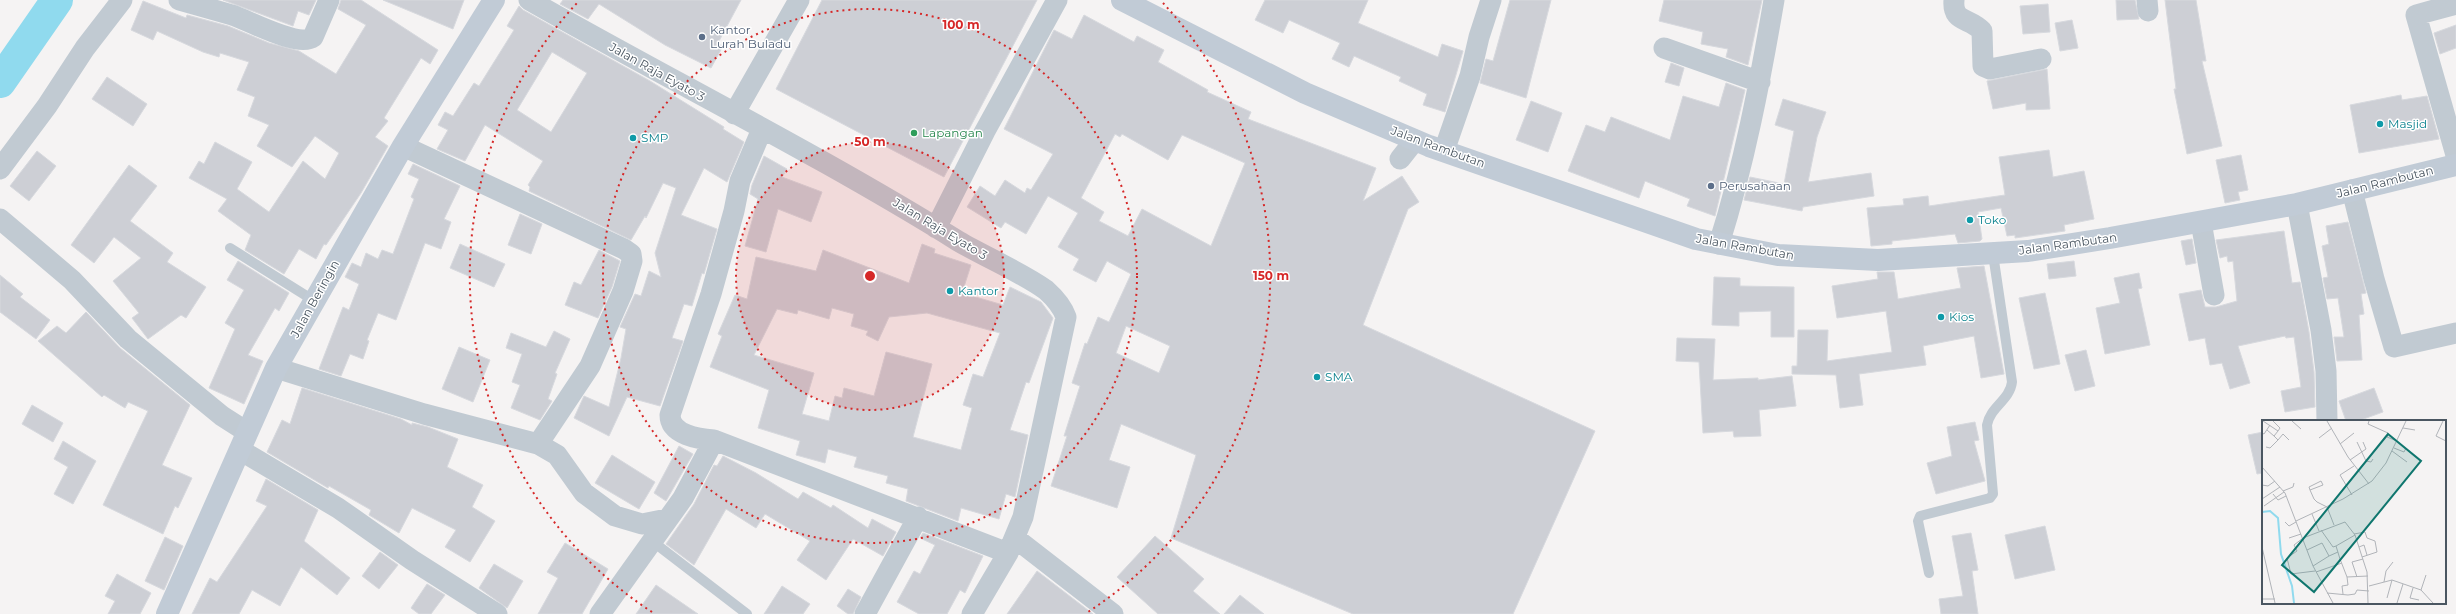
<svg xmlns="http://www.w3.org/2000/svg" width="2456" height="614" viewBox="0 0 2456 614" font-family="Montserrat,sans-serif">
<rect width="100%" height="100%" fill="#f5f3f3"/>
<g fill="none" stroke-linecap="round" stroke-linejoin="round">
<path stroke="#90daee" stroke-width="32" d="M0,82L57,0"/>
</g>
<path fill="#cdcfd5" stroke="#d7d9de" fill-rule="evenodd" d="M223,0H316L309,15L298,11L293,26Z
M341,0H361L438,50L430,64L421,58L384,118L388,121L375,137L388,146L361,193L326,245L324,244L316,259L299,249L284,274L245,250L251,235L218,211L227,199L189,178L199,161L204,164L215,142L252,162L237,189L269,212L303,161L325,179L339,153L315,136L292,167L257,146L269,125L248,116L255,97L237,90L249,62L220,53L219,57L203,52L157,31L153,40L131,30L143,1L186,18L187,15L228,26L269,43L299,51L336,74L366,25L338,9Z
M383,0H464L453,29Z
M563,0H741L718,43L723,46L711,68L665,45L599,4L588,19L560,4Z
M822,0H1037L944,177L776,89Z
M1265,0H1368L1358,23L1438,57L1442,44L1463,51L1445,112L1423,105L1427,94L1399,81L1401,77L1354,56L1349,67L1332,59L1340,43L1289,20L1283,33L1255,20Z
M1510,0H1551L1526,98L1480,83L1486,59L1493,61Z
M1664,0H1762L1748,65L1726,57L1728,49L1701,44L1703,32L1659,21Z
M2116,0H2135L2139,19L2117,20Z
M2165,0H2196L2206,61H2202L2222,146L2187,154L2174,89H2176Z
M2048,4L2050,32L2023,34L2020,6Z
M519,6L523,10L650,81L724,127L723,129L744,142L727,182L704,168L681,215L717,229L704,274L702,273L692,306L684,304L672,338L683,341L660,406L627,397L609,436L574,418L584,396L609,407L621,358L626,329L620,327L635,294L641,296L649,271L661,277L655,253L676,188L663,183L646,218L645,216L631,240L529,191L530,187L528,185L543,161L485,125L465,161L437,149L448,130L438,125L445,112L453,116L474,83L479,86L514,30L507,26ZM552,52L587,73L551,132L517,110Z
M1084,15L1134,42L1137,36L1164,50L1158,62L1208,90L1207,92L1251,112L1248,119L1376,168L1363,201L1402,176L1419,202L1408,209L1363,325L1595,431L1513,614H1353L1171,538L1196,455L1121,424L1109,460L1130,467L1117,508L1051,486L1067,436H1064L1080,386L1072,383L1085,343L1087,344L1098,317L1109,322L1131,274L1107,261L1096,282L1073,270L1079,259L1058,247L1078,213L1048,196L1026,234L1005,222L1001,228L967,207L980,186L995,196L1005,180L1025,193L1027,188L1031,190L1053,154L1004,129L1054,30L1072,39ZM1115,134L1120,137L1122,134L1168,160L1182,135L1245,163L1211,246L1142,209L1128,236L1099,221L1104,212L1081,198ZM1126,326L1170,346L1159,373L1116,353Z
M2072,20L2078,48L2060,51L2055,23Z
M2456,25V48L2440,54L2434,33Z
M1671,63L1684,68L1679,86L1665,82Z
M2047,69L2050,109L2026,110V103L1993,109L1987,81Z
M107,77L147,104L133,126L92,99Z
M1726,83L1745,90L1715,216L1687,206L1690,199L1645,181L1639,198L1568,171L1586,125L1605,132L1611,117L1670,140L1683,96L1719,107Z
M2401,95L2402,100L2427,96L2439,139L2359,153L2350,105Z
M1783,99L1826,112L1817,137L1808,182L1871,173L1874,196L1803,207L1802,211L1744,200L1750,177L1784,184L1794,131L1775,125Z
M1531,101L1562,113L1548,152L1516,140Z
M2049,150L2053,177L2084,171L2094,219L2064,225L2065,231L2015,238V235L2007,236L2001,208L1978,212L1982,239L1980,241L1958,243L1955,234L1892,241V244L1871,246L1867,208L1904,205L1903,199L1928,196L1929,206L2005,195L1999,157Z
M37,151L56,166L29,201L10,186Z
M2241,155L2248,190L2238,192L2240,200L2225,203L2216,160Z
M764,156L787,169L782,177L822,192L811,222L778,209L766,252L745,246L758,199L750,194L752,185Z
M413,164L460,186L444,219L451,222L441,249L425,243L396,320L378,313L367,340L369,341L363,359L350,354L341,376L319,369L343,307L349,310L359,284L345,277L352,263L361,267L366,253L378,259L382,250L393,254L414,199L411,197L419,179L408,174Z
M129,165L157,186L130,221L173,253L167,262L206,287L186,318L181,315L148,339L132,318L139,313L113,281L141,258L114,237L94,263L71,245Z
M520,214L542,224L531,254L508,245Z
M2348,222L2366,293L2361,294L2364,314L2359,315L2362,360L2337,361L2334,337H2344L2338,298L2327,299L2323,278L2328,277L2322,246L2329,244L2326,226Z
M2284,231L2292,283L2300,282L2309,332L2314,372L2315,407L2285,412L2281,391L2301,387L2294,337L2286,338L2285,336L2238,346L2250,383L2230,389L2222,363L2210,365L2205,338L2189,341L2179,294L2201,290L2205,307H2216L2237,301L2233,261L2228,262L2227,256L2220,258L2216,240Z
M2192,239L2196,263L2186,265L2181,241Z
M460,244L505,264L494,287L450,268Z
M922,244L935,249L934,253L971,265L962,293L1003,305L1010,287L1041,302L1053,318L1029,383L1026,382L1010,430L1028,435L1015,497L1006,494L999,519L961,508L958,521L906,501L908,489L886,483L888,476L854,467L857,457L828,449L825,463L796,455L800,441L758,428L769,390L710,367L722,336L718,334L735,295L747,299L756,257L816,271L823,250L909,283ZM832,308L854,314L851,326L868,331L866,335L878,341L889,317L927,313L1000,333L983,377L973,374L963,405L972,408L961,450L913,437L932,364L886,352L874,396L844,388L842,398L835,396L829,421L802,414L814,373L754,355L777,309L797,314L798,310L829,319Z
M599,250L620,261L612,287L598,318L565,305L574,282L581,285Z
M238,261L289,293L279,311L275,308L248,355L263,361L244,404L209,388L235,329L225,323L244,290L227,280Z
M2074,261L2076,276L2049,279L2047,264Z
M1984,266L2004,374L1981,378L1974,336L1923,346L1926,365L1859,374L1863,405L1840,408L1836,375L1792,374V366H1797L1798,330H1828L1827,361L1892,352L1886,311L1837,318L1832,286L1878,279L1877,272H1894L1898,299L1961,288L1957,268Z
M2139,273L2142,288L2138,289L2150,345L2105,354L2096,308L2120,303L2114,278Z
M0,275L23,294L20,297L50,320L36,339L0,312Z
M1714,277L1740,278V286L1794,287V337H1771V311L1739,312V326L1712,325Z
M2045,293L2060,364L2034,369L2019,298Z
M86,312L120,348L190,405L162,465L192,478L178,508L175,506L163,534L103,505L148,411L128,402L125,408L104,395L102,397L38,341L57,326L66,333Z
M554,331L570,339L555,373L557,374L548,399L552,401L540,420L511,408L520,385L512,382L522,354L506,348L511,333L546,347Z
M1677,338L1715,339L1713,380L1758,378V380L1792,376L1796,406L1759,410L1761,436L1734,437L1733,431L1703,433L1699,362L1676,361Z
M459,347L490,360L473,402L442,389Z
M2086,350L2095,386L2075,391L2065,355Z
M302,388L401,419L412,425V423L428,427L458,439L447,467L483,485L472,507L495,521L470,562L445,547L456,530L412,508L399,533L369,515L371,510L329,486L328,488L267,452L282,420L290,424Z
M2374,388L2383,412L2358,421H2346L2339,401Z
M32,405L63,423L53,442L22,424Z
M1975,422L1979,440L1974,441L1985,481L1936,494L1927,463L1952,456L1947,427Z
M2263,432V473L2257,474L2248,435Z
M63,441L96,461L73,504L54,494L68,467L54,459Z
M679,446L693,454L666,501L654,493Z
M612,455L655,482L639,509L595,483Z
M723,456L756,473L798,499L803,492L831,508L833,505L868,528L872,519L896,532L883,556L853,539L826,580L797,560L810,541L765,514L756,528L726,509L694,565L666,544L694,504L714,465L717,466Z
M266,479L318,510L304,541L350,578L337,595L301,567L280,606L252,590L239,614H192L210,578L217,582L267,506L256,501Z
M2045,526L2055,570L2015,579L2005,535Z
M923,533L983,556L965,593L960,590L947,614H919L897,602L914,571L920,574L935,545L920,538Z
M1971,533L1978,570L1972,571L1978,614H1941L1939,599L1963,596L1952,536Z
M1155,536L1204,579L1193,591L1220,614H1158L1117,577Z
M165,537L183,546L164,590L145,581Z
M565,543L608,569L582,614H538L558,578L547,572Z
M380,552L398,565L379,589L362,576Z
M494,564L523,581L507,608L479,588Z
M1037,571L1041,574L1093,614H1007Z
M117,574L151,593L140,614H108L115,601L105,596Z
M427,584L445,595L431,614H419L411,608Z
M656,585L698,614H636Z
M782,586L810,604L803,614H764Z
M848,589L861,597L853,614H848L837,606Z
M1240,595L1264,614H1224Z"/>
<g fill="none" stroke-linecap="round" stroke-linejoin="round">
<path stroke="#c1cad2" stroke-width="10" d="M230,248L313,300
M652,541L747,614
M1929,573L1918,521L1920,516L1990,498L1993,494L1987,425C1990,407 2010,400 2012,382L1993,254"/>
<path stroke="#c1cad2" stroke-width="21" d="M179,0C197,5 214,10 232,15C248,20 298,48 313,37L329,0
M529,0C671,81 818,154 958,241C985,257 1021,272 1046,290C1055,298 1062,306 1066,317L1023,517L1008,553L972,614
M1954,0C1952,23 1969,17 1982,31L1983,66L1990,69L2041,59
M2147,0L2148,11
M2456,4L2416,15L2456,155
M1664,48L1760,82
M734,114L799,0
M403,146L624,249L631,254L632,261L623,291L590,366L538,444L557,455L584,493L615,516L642,524L667,519
M1444,151L1470,76L1479,37L1491,0
M1400,159L1415,140
M0,169L47,106L85,48L122,0
M2352,190L2374,279L2394,347L2456,333
M2297,204L2321,330L2326,371L2327,421
M0,219L72,280L128,339L222,416L247,432
M2201,222L2214,295
M936,228L985,131L1057,0
M1719,244C1744,165 1760,82 1774,0
M276,368L424,414L538,444
M714,440C699,439 670,435 670,415L711,294L734,211L740,181L762,129
M240,450L338,508L412,560L497,614
M1015,538L1113,614
M600,614L683,498L714,440L1008,553
M865,614L918,517"/>
<path stroke="#c1cbd6" stroke-width="22" d="M1122,0L1305,93L1429,146L1696,239L1778,255L1878,260L2028,251L2110,238L2297,204L2456,165
M167,614L276,368L403,146L494,0"/>
</g>
<circle cx="870" cy="276" r="134" fill="#d62828" fill-opacity=".12"/>
<g fill="none" stroke="#d62828" stroke-width="2" stroke-dasharray="2 4">
<circle cx="870" cy="276" r="134"/>
<circle cx="870" cy="276" r="267"/>
<path d="M652 612A401 401 0 0 1 577 3M1163 3A401 401 0 0 1 1088 612"/>
</g>
<g fill="#5c6f8a" stroke="#fff" stroke-width="1.5">
<circle cx="702" cy="37" r="4"/>
<circle cx="1711" cy="186" r="4"/>
</g>
<g fill="#0f9aa8" stroke="#fff" stroke-width="1.5">
<circle cx="2380" cy="124" r="4"/>
<circle cx="633" cy="138" r="4"/>
<circle cx="1970" cy="220" r="4"/>
<circle cx="950" cy="291" r="4"/>
<circle cx="1941" cy="317" r="4"/>
<circle cx="1317" cy="377" r="4"/>
</g>
<circle fill="#2e9e5b" stroke="#fff" stroke-width="1.5" cx="914" cy="133" r="4"/>
<g text-anchor="middle" stroke-width="3" stroke-linejoin="round" paint-order="stroke">
<g font-size="12" fill="#4e5e75" stroke="#fff" text-anchor="start">
<text x="710" y="34">Kantor<tspan x="710" dy="14">Lurah Buladu</tspan></text>
<text x="1719" y="190">Perusahaan</text>
</g>
<g font-size="12" fill="#4a5661" stroke="#fff">
<text transform="translate(657 72) rotate(29)" y="4">Jalan Raja Eyato 3</text>
<text transform="translate(1438 147) rotate(20)" y="4">Jalan Rambutan</text>
<text transform="translate(2385 182) rotate(-14)" y="4">Jalan Rambutan</text>
<text transform="translate(940 229) rotate(31)" y="4">Jalan Raja Eyato 3</text>
<text transform="translate(2068 244) rotate(-8)" y="4">Jalan Rambutan</text>
<text transform="translate(1745 247) rotate(10)" y="4">Jalan Rambutan</text>
<text transform="translate(315 299) rotate(-61)" y="4">Jalan Beringin</text>
</g>
<g font-size="12" fill="#0d838f" stroke="#fff" text-anchor="start">
<text x="2388" y="128">Masjid</text>
<text x="641" y="142">SMP</text>
<text x="1978" y="224">Toko</text>
<text x="958" y="295">Kantor</text>
<text x="1949" y="321">Kios</text>
<text x="1325" y="381">SMA</text>
</g>
<g font-size="12" fill="#27864d" stroke="#fff" text-anchor="start">
<text x="922" y="137">Lapangan</text>
</g>
</g>
<g transform="translate(2262 420)">
<rect width="184" height="184" fill="#f5f3f3"/>
<path fill="none" stroke="#90daee" stroke-width="2" d="M0,92L8,91L16,98L19,134L30,166L32,183"/>
<path fill="none" stroke="#b1b4b9" stroke-width="1" d="M1,1L16,11L12,16L5,10M11,1L18,8L16,11M30,1L39,9M65,1L86,37L107,64M107,1L106,4L126,13L125,17L135,21M181,1L174,16L184,21M141,8L153,10M0,13L2,14L8,5M57,18L70,8M16,20L21,14L27,20M95,22L104,41L109,42L111,39M78,24L92,13M4,27L8,28L16,20L12,16M132,28L142,32L144,28M130,31L145,42M88,40L104,29L101,22M0,47L23,73L51,146L71,183M0,65L6,66L13,61M48,70L61,65L59,61L47,67L48,70L52,79L55,82L65,87L72,105M21,71L31,67L32,63M11,74L16,80L24,76M90,75L78,55L92,46M0,79L18,67M2,86L22,72M50,94L57,111M34,101L81,79L110,61L124,43L144,1M23,102L27,106L34,102M59,110L71,127L74,126M92,114L103,112L105,118L113,121L115,132L100,137M93,115L74,126L78,139L85,157L106,156M27,118L39,114M41,118L83,102L93,115L105,152L106,183M41,118L32,125L35,131L25,138L29,154L53,151M0,127L13,183M97,127L102,125L105,135M45,130L60,123L67,136L76,132M51,146L67,136M54,152L80,143M95,157L90,142L101,139M122,162L124,151L131,142M107,166L130,160L159,170L171,183M151,168L148,178L157,180M159,170L164,155M65,173L86,175L93,174L95,170L107,171M81,174L80,166L86,165L85,157M125,178L130,160M0,179H13M135,183L141,164"/>
<path fill="#0f766e" fill-opacity="0.15" stroke="#0f766e" stroke-width="2" d="M126,14L159,41L52,172L20,145Z"/>
<rect width="184" height="184" fill="none" stroke="#4a5661" stroke-width="2"/>
</g>
<circle cx="870" cy="276" r="6" fill="#d62828" stroke="#fff" stroke-width="2"/>
<g font-size="12" text-anchor="middle" font-weight="bold" fill="#d62828" stroke="#fff" stroke-width="3" stroke-linejoin="round" paint-order="stroke">
<text x="961" y="29">100 m</text>
<text x="870" y="146">50 m</text>
<text x="1271" y="280">150 m</text>
</g>
</svg>
